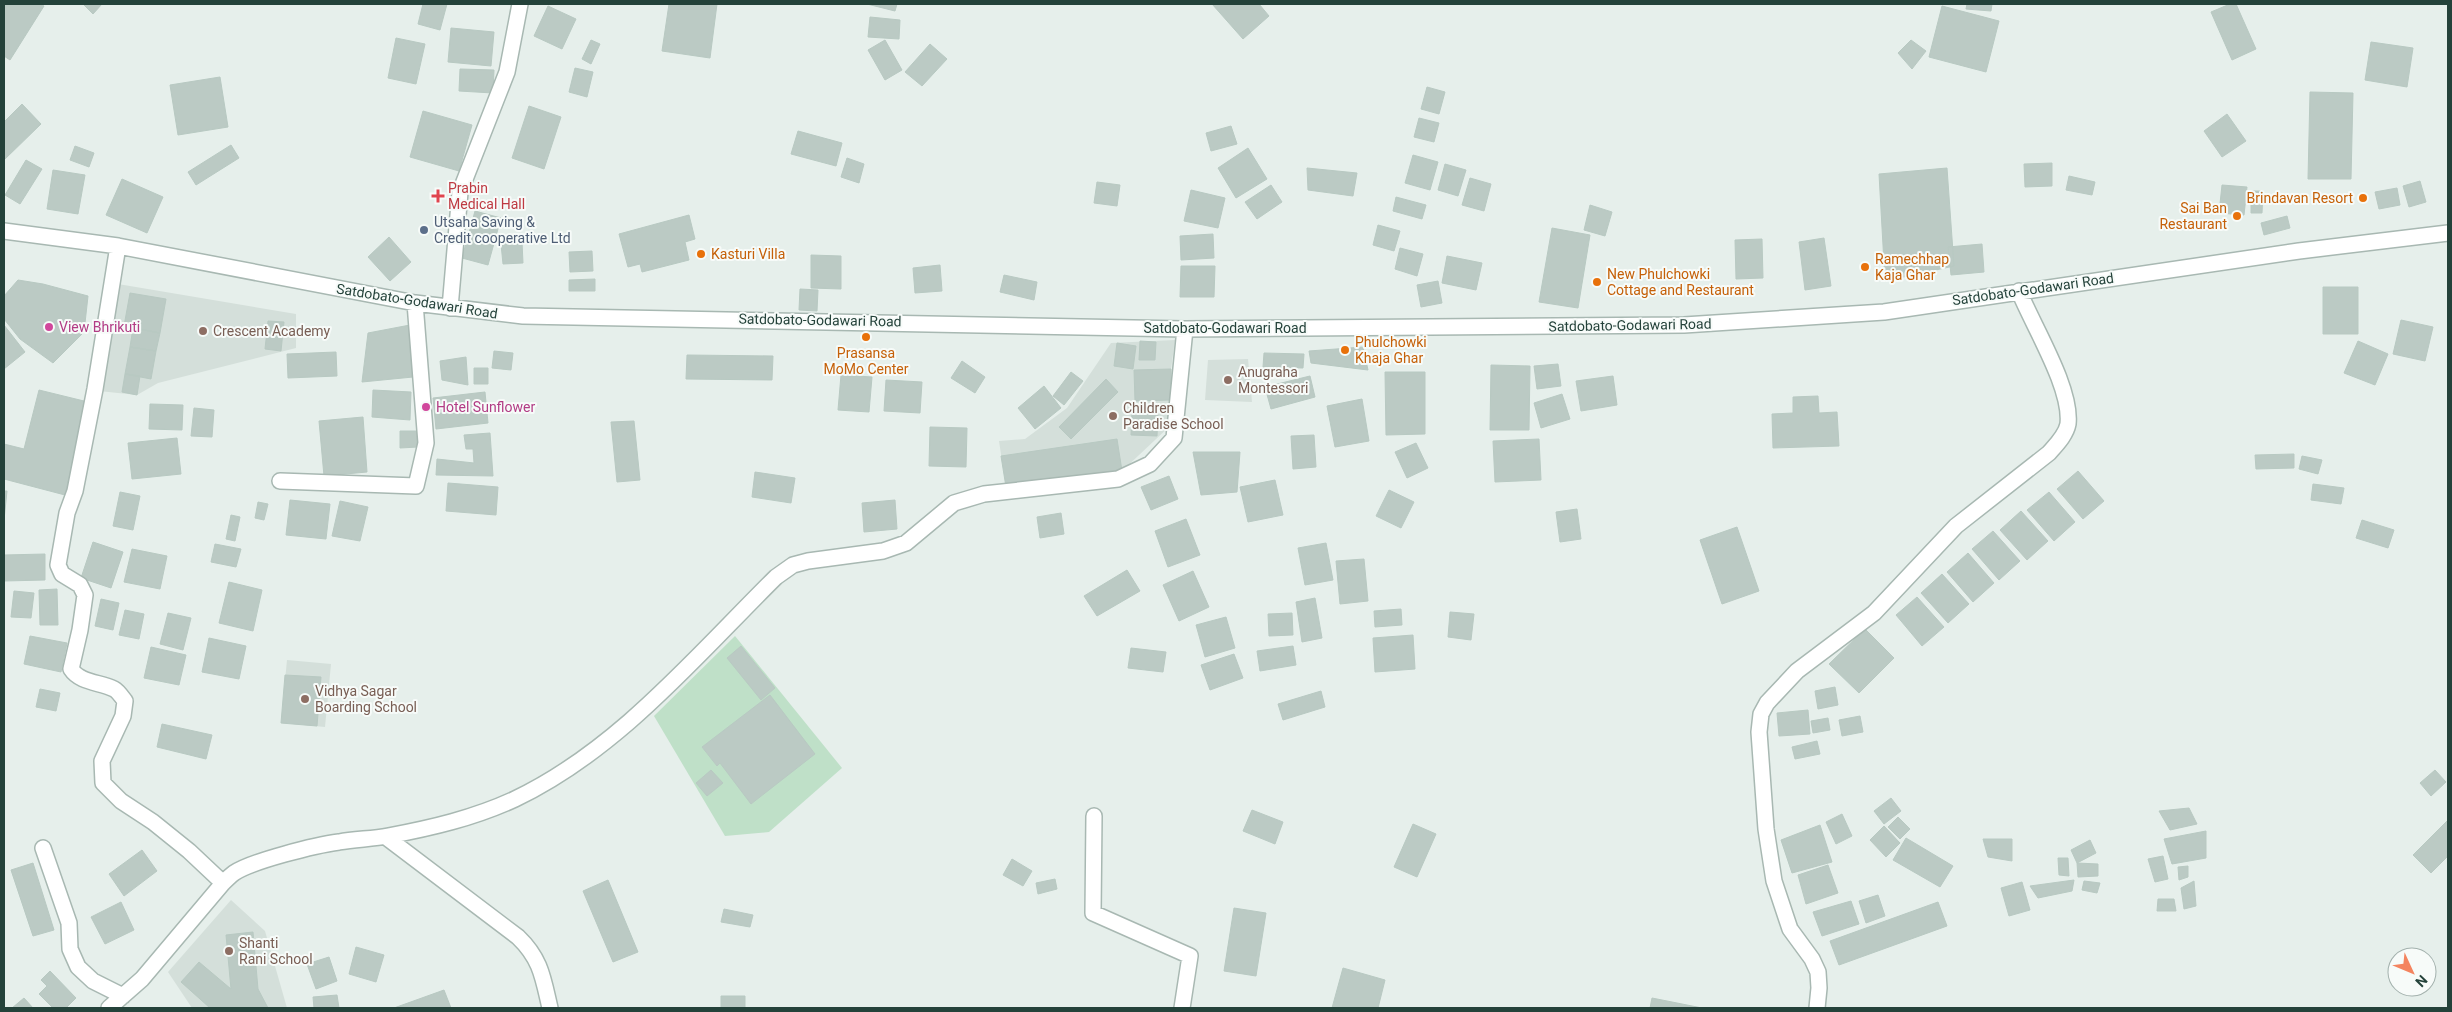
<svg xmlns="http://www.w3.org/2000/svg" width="2452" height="1012" viewBox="0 0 2452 1012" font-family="Roboto,sans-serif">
<rect width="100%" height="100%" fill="#e6efeb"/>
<path fill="#d4dfda" d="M118,284L296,314V348L158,383L137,395L99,391Z
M1175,340L1171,369V425L1122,471L1006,487L999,441L1025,439L1067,408L1111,343Z
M1248,359L1252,402L1205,400L1208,360Z
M287,660L331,664L325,727L281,723Z
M231,900L265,931L287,1008H192L168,972Z"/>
<path fill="#bfe0c8" d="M735,636L842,768L769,832L725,836L654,716Z"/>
<path fill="#bbcac4" stroke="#b8c9c2" d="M4,4H40L44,6L10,60L4,56Z
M83,4H102L93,14Z
M423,4H447L440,30L418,24Z
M669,4H717L710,58L662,51Z
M867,4H897L895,11Z
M1212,4H1259L1269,16L1243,39Z
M1967,4H1992L1991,11L1966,9Z
M2230,4H2236L2256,49L2232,60L2211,12Z
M548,6L576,19L562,49L534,36Z
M1942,6L1999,21L1986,72L1929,57Z
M870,17L900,20L899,39L868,37Z
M451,28L494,32L491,66L448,62Z
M396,38L425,44L416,84L388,78Z
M591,40L600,44L591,64L582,59Z
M885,40L902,70L885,80L868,50Z
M1911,40L1926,51L1912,69L1898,53Z
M2371,42L2413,48L2407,87L2365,80Z
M930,44L947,59L922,86L905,72Z
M575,68L593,72L587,97L569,92Z
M460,69L494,70L493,93L459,91Z
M220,77L228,127L178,135L170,85Z
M1427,87L1445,92L1439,114L1421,109Z
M2310,92L2353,93L2351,179H2308Z
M22,104L41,124L4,160V122Z
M529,106L561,117L544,169L512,158Z
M423,111L472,125L459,171L410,157Z
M2227,114L2246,141L2222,157L2204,131Z
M1419,118L1439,123L1434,142L1414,137Z
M1231,126L1237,144L1211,151L1206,133Z
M798,131L842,143L836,166L791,154Z
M231,145L239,158L196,185L188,172Z
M75,146L94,153L89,167L70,160Z
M1248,148L1267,179L1236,198L1218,168Z
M1413,155L1438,162L1430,190L1405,183Z
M847,158L864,164L859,183L841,177Z
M26,160L42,169L20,204L5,195Z
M2052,163V186L2025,187L2024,164Z
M1445,164L1466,170L1458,196L1438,190Z
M1307,168L1357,173L1353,196L1308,190Z
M1947,168L1954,266L1885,281L1879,174Z
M53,170L85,175L78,214L47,209Z
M2069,176L2095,182L2092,195L2066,190Z
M1470,178L1491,184L1484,211L1462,205Z
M122,179L163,197L147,233L106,215Z
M2420,181L2426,202L2409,207L2403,186Z
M1097,182L1120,185L1117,206L1094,203Z
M1271,185L1282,202L1257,219L1245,202Z
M2222,185L2247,187L2244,215L2219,213Z
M2397,188L2400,205L2379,209L2375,192Z
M1191,190L1225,198L1218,228L1184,221Z
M2251,191H2263L2262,213H2251Z
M1396,197L1426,205L1422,219L1393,211Z
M1590,205L1612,212L1605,236L1584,230Z
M475,211L501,218L488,265L462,258Z
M689,215L695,239L685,242L689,260L642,272L640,264L628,267L619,234Z
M2287,216L2290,228L2264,235L2261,223Z
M1378,225L1400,231L1394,251L1373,245Z
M1552,228L1590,235L1578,308L1539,302Z
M1213,234L1214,258L1181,260L1180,236Z
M389,237L411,262L390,281L368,257Z
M1824,238L1831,286L1805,290L1799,242Z
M1762,239L1763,278L1736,279L1735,240Z
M522,242L523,263L503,264L501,244Z
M1982,244L1984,272L1951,275L1948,247Z
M1400,248L1423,254L1417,276L1395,269Z
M592,251L593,271L570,272L569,252Z
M811,255L841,256V289L811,288Z
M1447,256L1482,263L1476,290L1442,283Z
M940,265L942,291L915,293L913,268Z
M1181,266H1215L1214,297H1180Z
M1004,275L1037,282L1034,300L1000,292Z
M595,279V291H569V280Z
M18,280L43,284L88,296L84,332L53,363L20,339L4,319V296Z
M1438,281L1442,303L1421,307L1417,285Z
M2323,287H2358V334H2323Z
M800,289L818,290L817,311L799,310Z
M130,293L166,299L160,333L124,326Z
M2401,320L2433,327L2425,361L2393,354Z
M268,321L284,322L281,351L265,349Z
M4,325L25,352L4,369Z
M410,325L413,377L362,382L368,333Z
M133,328L160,333L156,351L130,347Z
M1140,341L1156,342L1155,360H1139Z
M2358,341L2388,354L2375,385L2344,373Z
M1117,343L1136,346L1133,369L1114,366Z
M130,347L156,351L151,379L125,374Z
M1363,347L1368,370L1311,363L1309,351Z
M494,351L513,353L511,370L492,368Z
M336,352L337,376L288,378L287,354Z
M1264,353L1304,354L1303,368L1263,367Z
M687,355L773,356L772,380L686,379Z
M466,357L468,385L442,380L440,361Z
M962,361L985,377L975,393L951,378Z
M1558,364L1561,386L1537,389L1534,366Z
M1491,365L1530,366L1529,430H1490Z
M474,368H488V384H474Z
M1171,369V400L1135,401L1134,370Z
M1071,372L1083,381L1064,405L1053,396Z
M1385,372H1425V434L1386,435Z
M125,374L140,376L137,395L122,392Z
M841,375L872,377L869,412L838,410Z
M1310,376L1315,397L1271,409L1265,387Z
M1613,376L1617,405L1581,411L1576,381Z
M1106,379L1118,392L1071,439L1059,427Z
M886,380L922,382L920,413L884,411Z
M1044,386L1061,408L1035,429L1018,408Z
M39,390L88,402L65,495L4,479V444L24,449Z
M373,390L411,392L410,420L372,417Z
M485,392L488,423L436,429L433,398Z
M1562,394L1570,419L1541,428L1534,403Z
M1818,396L1819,413L1837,412L1839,446L1773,448L1772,414L1793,413V397Z
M1362,399L1369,441L1335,447L1327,406Z
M150,404L183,405L182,430L149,429Z
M194,408L214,410L212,437L191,436Z
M1132,412L1158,413L1157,436L1131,435Z
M363,417L367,472L324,476L319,421Z
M634,421L640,480L617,482L611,422Z
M930,427L967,428L966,467L929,466Z
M400,431H417L418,447L400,448Z
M490,433L493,476L436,475L437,459L474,463L473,449H466L464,435Z
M1314,435L1316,467L1293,469L1291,436Z
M177,438L181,474L132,479L128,443Z
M1117,439L1122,471L1006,487L1001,456Z
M1539,439L1541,480L1495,482L1493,441Z
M1416,443L1428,468L1407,478L1395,452Z
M1193,452H1240L1237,492L1201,495Z
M2294,454V468L2256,469L2255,455Z
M2302,456L2322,460L2318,474L2299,469Z
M2078,471L2104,501L2083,519L2057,489Z
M755,472L795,478L791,503L752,497Z
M1169,476L1178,499L1151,510L1141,487Z
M1275,480L1283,515L1248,522L1240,487Z
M448,483L498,487L496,515L446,511Z
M2313,484L2344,488L2341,504L2311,500Z
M1389,490L1414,502L1401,528L1376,516Z
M4,491H7L4,520Z
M120,492L140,496L133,530L113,526Z
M2049,492L2075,522L2054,541L2027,510Z
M290,500L330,504L326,539L286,535Z
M895,500L897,529L864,532L862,503Z
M340,501L368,507L360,541L332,536Z
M258,502L268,504L264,520L255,518Z
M1577,509L1581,539L1560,542L1556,512Z
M2021,511L2048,541L2027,560L2000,530Z
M1061,513L1064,534L1040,538L1037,517Z
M231,515L240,517L235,541L226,539Z
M1186,519L1200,555L1168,567L1155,531Z
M2362,520L2394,530L2388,548L2356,538Z
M1737,527L1759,591L1722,604L1700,540Z
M1993,531L2020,561L1999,580L1972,549Z
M93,542L123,552L111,588L81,578Z
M1326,543L1333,580L1305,585L1298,548Z
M215,544L241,549L236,567L211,562Z
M132,549L167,556L160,589L124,582Z
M1968,553L1994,583L1973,602L1947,572Z
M45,554V580L4,581V555Z
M1364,559L1368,601L1340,604L1336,561Z
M1127,570L1140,591L1097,616L1084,596Z
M1193,571L1209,607L1179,621L1163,585Z
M1942,574L1969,604L1948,623L1921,593Z
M229,582L262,590L253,631L219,623Z
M57,589L58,625H40L39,590Z
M14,591L34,593L31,618L11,617Z
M1917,597L1944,627L1922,646L1896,615Z
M1315,598L1322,638L1302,642L1296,602Z
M101,599L119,603L113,630L95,626Z
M1401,609L1402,625L1375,627L1374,611Z
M125,610L144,614L139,639L119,635Z
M1450,612L1474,614L1471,640L1448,637Z
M168,613L191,618L183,650L160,644Z
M1292,613L1293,635L1269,636L1268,614Z
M1226,617L1235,648L1205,657L1196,625Z
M1865,629L1894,658L1859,693L1829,664Z
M1413,635L1415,669L1375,672L1373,638Z
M30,636L67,643L61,672L24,664Z
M209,638L246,646L239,679L202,672Z
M741,646L775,688L761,700L727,658Z
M1293,646L1296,665L1260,671L1257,651Z
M151,647L186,655L179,685L144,678Z
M1131,648L1166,652L1163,672L1128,668Z
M1234,654L1243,678L1210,690L1201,665Z
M285,675L321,677L317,726L281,723Z
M1835,687L1838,705L1818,709L1815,691Z
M40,689L60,693L56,711L36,707Z
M1321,691L1325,707L1283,720L1278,704Z
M770,695L815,754L751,804L720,763L717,766L702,747Z
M1808,710L1810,734L1779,736L1777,713Z
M1860,716L1863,732L1842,736L1839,720Z
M1828,718L1830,730L1813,733L1811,721Z
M162,724L212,735L206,759L157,747Z
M1817,741L1820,754L1795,759L1792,747Z
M711,770L723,783L707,796L696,783Z
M2435,770L2446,782L2431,796L2420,783Z
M1891,798L1901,811L1884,824L1874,811Z
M2189,808L2197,824L2170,830L2159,811Z
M1252,810L1283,822L1275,844L1243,831Z
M1842,814L1852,836L1836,844L1826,822Z
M1898,817L1910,829L1900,839L1888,827Z
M2448,820V856L2431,873L2413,855Z
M1413,824L1436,834L1417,877L1394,867Z
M1820,825L1832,862L1792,873L1781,840Z
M1884,826L1900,843L1886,857L1870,840Z
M2206,831V858L2172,864L2164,839Z
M1906,838L1953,866L1940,887L1893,860Z
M1983,839H2012V861L1988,857Z
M2090,840L2096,853L2077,863L2071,850Z
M142,850L157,871L124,896L109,874Z
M2163,856L2168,879L2155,882L2148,859Z
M2058,858H2068L2069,876L2059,875Z
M1012,859L1032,871L1023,886L1003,875Z
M33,863L54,930L33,936L11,870Z
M2077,863L2098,864V876L2078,877Z
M1828,865L1838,893L1806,904L1798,875Z
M2188,866V877L2179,880L2178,867Z
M1055,879L1057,889L1038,894L1036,883Z
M608,880L638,952L613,962L583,891Z
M2074,880L2072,891L2038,898L2030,886Z
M2084,881L2100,883L2097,893L2082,890Z
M2194,881L2196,906L2184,909L2181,888Z
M2022,882L2030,910L2009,916L2001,888Z
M1878,895L1885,916L1866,923L1859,901Z
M2158,899H2174L2176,911H2157Z
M1851,901L1859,924L1822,936L1813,912Z
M121,902L134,930L105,944L91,917Z
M1938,902L1947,926L1839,965L1830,941Z
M1234,908L1266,913L1256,976L1224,971Z
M724,909L753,915L750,927L721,922Z
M253,932L258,989L268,1008H210L181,982L199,962L231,989L226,935Z
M356,947L384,955L376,982L349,974Z
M329,957L337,981L316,989L307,964Z
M1343,968L1385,980L1378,1008H1332Z
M50,971L76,998L66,1008H53L39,994L47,986L41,980Z
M444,990L451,1008H394Z
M337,995L339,1008H314L313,997Z
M721,996H745V1008H721Z
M24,998L33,1008H12Z
M1652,998L1702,1008H1650Z"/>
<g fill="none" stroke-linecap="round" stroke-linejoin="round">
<g stroke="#a8b8b2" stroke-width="18">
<path id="minor" d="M4,231L118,246L415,303L523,316L1185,329L1684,325L1884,312L2299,251L2448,233
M118,246L95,389L75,491L67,513L58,565L62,574L80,585L85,595L80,630L71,669C80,683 100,682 114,689C118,691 122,697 125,701L123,716L102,761L103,783L121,801L153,822L189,851L223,883
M450,308L460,192L507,72L520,4
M280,481L416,486L426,443L415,303
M1094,816L1093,913L1190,956L1182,1008
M386,837L518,937C541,959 543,978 550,1008
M43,848L69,923L70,949L78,967L93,981L123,996
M109,1008L142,979L223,883C226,880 230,876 234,873C252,861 316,845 339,842C355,839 372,839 388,836C431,828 474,818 515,799C618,750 696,656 776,577L793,565L808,561L883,551L906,543L954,503L984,494L1118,479L1150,464L1174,438L1185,329
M1817,1008L1819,988L1818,972L1812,959L1790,929L1774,881L1766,829L1759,732L1761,714L1767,703L1797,671L1874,613L1956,526L2049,453C2056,445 2066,435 2068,424C2072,388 2033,326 2019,291"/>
</g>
<use href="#minor" stroke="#fff" stroke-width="15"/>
</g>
<path fill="#e0444e" stroke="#f7fbf9" stroke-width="2" d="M435.5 188.5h5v5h5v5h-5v5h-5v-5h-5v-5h5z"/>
<g fill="#e8710a" stroke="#f7fbf9" stroke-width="2">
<circle cx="2363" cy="198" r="5"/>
<circle cx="2237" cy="216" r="5"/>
<circle cx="701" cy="254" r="5"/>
<circle cx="1865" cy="267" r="5"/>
<circle cx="1597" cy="282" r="5"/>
<circle cx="866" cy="337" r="5"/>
<circle cx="1345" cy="350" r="5"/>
</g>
<circle fill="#5c6f8a" stroke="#f7fbf9" stroke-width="2" cx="424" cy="230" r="5"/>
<g fill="#d1479c" stroke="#f7fbf9" stroke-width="2">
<circle cx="49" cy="327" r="5"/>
<circle cx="426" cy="407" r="5"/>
</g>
<g fill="#8d6e63" stroke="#f7fbf9" stroke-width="2">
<circle cx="203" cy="331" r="5"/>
<circle cx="1228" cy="380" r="5"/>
<circle cx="1113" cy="416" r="5"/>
<circle cx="305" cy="699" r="5"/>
<circle cx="229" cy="951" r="5"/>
</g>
<g text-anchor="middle" stroke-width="4" stroke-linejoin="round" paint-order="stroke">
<g font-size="14" fill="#be3a42" stroke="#f7fbf9" text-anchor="start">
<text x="448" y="193">Prabin<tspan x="448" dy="16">Medical Hall</tspan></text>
</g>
<g font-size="14" fill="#c56008" stroke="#f7fbf9" text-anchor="start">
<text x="2353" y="203" text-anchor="end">Brindavan Resort</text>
<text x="2227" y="213" text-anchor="end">Sai Ban<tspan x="2227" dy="16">Restaurant</tspan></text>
<text x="711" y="259">Kasturi Villa</text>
<text x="1875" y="264">Ramechhap<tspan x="1875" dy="16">Kaja Ghar</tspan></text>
<text x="1607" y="279">New Phulchowki<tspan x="1607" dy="16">Cottage and Restaurant</tspan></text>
<text x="1355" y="347">Phulchowki<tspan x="1355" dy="16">Khaja Ghar</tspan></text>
<text x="866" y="358" text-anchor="middle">Prasansa<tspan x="866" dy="16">MoMo Center</tspan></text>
</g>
<g font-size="14" fill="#4e5e75" stroke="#f7fbf9" text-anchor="start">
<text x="434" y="227">Utsaha Saving &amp;<tspan x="434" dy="16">Credit cooperative Ltd</tspan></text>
</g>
<g font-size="14" fill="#24423a" stroke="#f7fbf9">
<text transform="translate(2033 289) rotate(-8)" y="5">Satdobato-Godawari Road</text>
<text transform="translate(417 301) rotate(9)" y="5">Satdobato-Godawari Road</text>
<text transform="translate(820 320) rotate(1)" y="5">Satdobato-Godawari Road</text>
<text transform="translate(1630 325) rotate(-1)" y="5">Satdobato-Godawari Road</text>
<text x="1225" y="333">Satdobato-Godawari Road</text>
</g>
<g font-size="14" fill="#b23c85" stroke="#f7fbf9" text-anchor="start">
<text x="59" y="332">View Bhrikuti</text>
<text x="436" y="412">Hotel Sunflower</text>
</g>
<g font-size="14" fill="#785e54" stroke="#f7fbf9" text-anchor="start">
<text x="213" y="336">Crescent Academy</text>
<text x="1238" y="377">Anugraha<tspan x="1238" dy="16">Montessori</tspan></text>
<text x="1123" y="413">Children<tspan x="1123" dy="16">Paradise School</tspan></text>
<text x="315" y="696">Vidhya Sagar<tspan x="315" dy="16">Boarding School</tspan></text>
<text x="239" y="948">Shanti<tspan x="239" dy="16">Rani School</tspan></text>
</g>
</g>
<rect width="2452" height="1012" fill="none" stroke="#24423a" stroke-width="10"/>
<g transform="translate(2412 972) rotate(134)"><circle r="24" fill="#f7fbf9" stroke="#a3b1ad"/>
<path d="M0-4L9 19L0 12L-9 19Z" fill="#f4845f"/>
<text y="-8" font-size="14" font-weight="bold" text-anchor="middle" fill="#24423a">N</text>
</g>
</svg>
